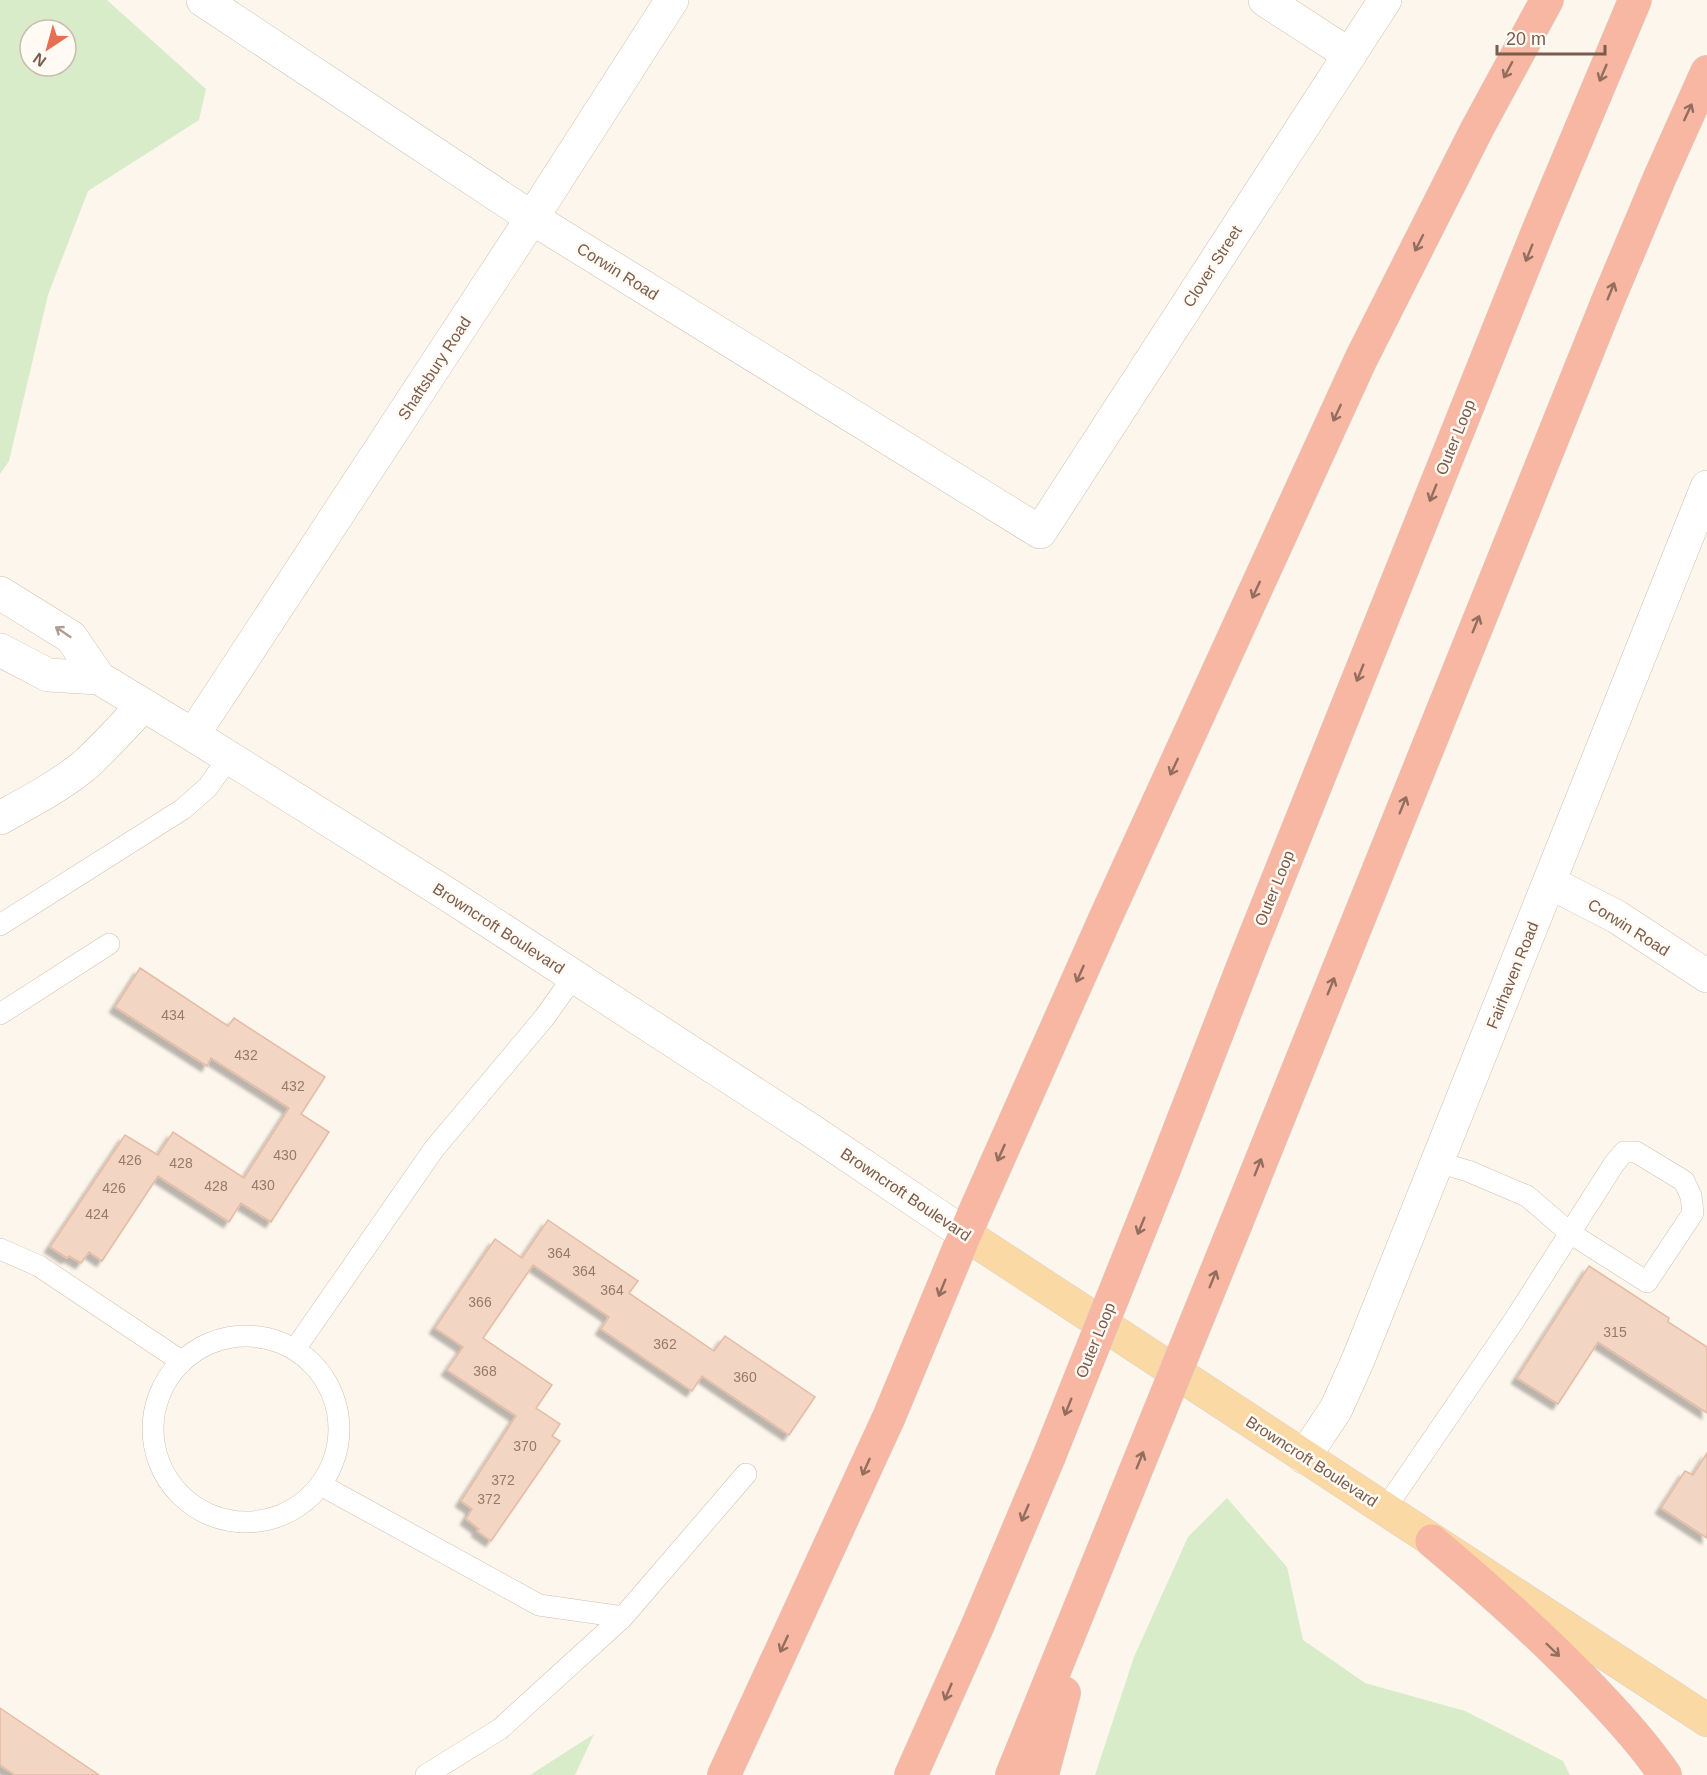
<svg xmlns="http://www.w3.org/2000/svg" width="1707" height="1775" viewBox="0 0 1707 1775" font-family="Arial,sans-serif">
<defs>
<filter id="shadow"><feDropShadow dx="-5.5" dy="5.5" stdDeviation="1.5" flood-color="#0004"/></filter>
</defs>
<rect width="100%" height="100%" fill="#fdf6ec"/>
<path fill="#d8ecc9" fill-rule="evenodd" d="M0,0H107L206,89L199,120L88,191L48,295L9,461L0,474ZM30,30H66V66H30Z
M1227,1498L1287,1567L1303,1640L1365,1683L1465,1711L1563,1761L1570,1775H1095L1134,1657L1188,1537Z
M594,1734L575,1775H530Z"/>
<path fill="#f3d5c3" stroke="#e6bba3" stroke-width="1.5" filter="url(#shadow)" d="M140,968L228,1026L234,1018L325,1077L301,1114L329,1132L271,1222L241,1203L229,1222L158,1176L102,1261L89,1252L81,1263L69,1256L67,1258L50,1247L125,1135L158,1155L173,1132L244,1178L289,1108L211,1058L207,1066L115,1007Z
M548,1220L638,1281L629,1293L714,1351L725,1336L815,1397L789,1435L702,1376L692,1391L601,1329L609,1317L533,1265L483,1338L552,1385L536,1408L560,1424L552,1436L560,1441L491,1541L477,1531L479,1529L466,1519L472,1509L461,1501L516,1416L447,1370L463,1347L435,1328L495,1239L522,1258Z
M1589,1266L1669,1318L1668,1322L1707,1347V1413L1598,1342L1558,1404L1517,1378Z
M1707,1453V1538L1661,1508L1685,1471L1693,1475Z
M0,1708L99,1775H15L0,1765Z"/>
<g fill="none" stroke-linecap="round" stroke-linejoin="round">
<g stroke="#d1beb0" stroke-width="22">
<path id="lane" d="M0,925L183,809L208,787L229,757
M0,1014L109,944
M0,1249L39,1266L181,1361
M153 1429a93 93 0 1 1 186 0a93 93 0 1 1-186 0Z
M295,1349L434,1149L544,1018L574,976
M321,1485L539,1605L623,1617L746,1474
M1385,1509L1515,1319L1614,1164L1624,1152H1636L1684,1181L1691,1196L1693,1213L1647,1282L1570,1233L1527,1196L1468,1171L1437,1162
M426,1775L500,1729L623,1617"/>
</g>
<g stroke="#d1beb0" stroke-width="34">
<path id="street" d="M203,0L532,218L1040,532L1385,0
M1265,0L1350,55
M0,818C29,802 58,787 84,766C105,747 124,726 143,705
M1549,882L1617,917L1707,976
M1304,1457L1336,1409L1358,1360L1707,487"/>
</g>
<g stroke="#d6c0b0" stroke-width="34">
<path id="secondary" d="M0,593L71,637L99,678L193,735L447,894L812,1131L965,1234
M0,650L48,675L99,678
M193,735L532,218L672,0"/>
</g>
<g stroke="#dad1cd" stroke-width="34">
<path id="primary" d="M965,1234L1707,1720"/>
</g>
<g stroke="#dad1cd" stroke-width="34">
<path id="highway" d="M1163,1172L1247,956L1538,231L1635,0
M1237,1221L1609,298L1660,177L1707,72
M1432,1541C1489,1589 1546,1639 1597,1694C1621,1719 1645,1746 1665,1775
M724,1775L889,1417L965,1234L1104,921L1361,359L1477,129L1547,0
M911,1775L977,1627L1048,1459
M1012,1775L1118,1514
M1042,1775L1064,1693"/>
</g>
<use href="#lane" stroke="#fff" stroke-width="21"/>
<use href="#street" stroke="#fff" stroke-width="33"/>
<use href="#secondary" stroke="#fff" stroke-width="33"/>
<use href="#primary" stroke="#fbd9a5" stroke-width="33"/>
<use href="#highway" stroke="#f7b7a3" stroke-width="33"/>
<g stroke="#dad1cd" stroke-width="34" stroke-linecap="butt">
<path id="highway-bridge" d="M1048,1459L1163,1172
M1118,1514L1237,1221"/>
</g>
<use href="#highway-bridge" stroke="#f7b7a3" stroke-width="33"/>
</g>
<defs><path id="oneway-shaft" d="M-6 0H5M1.5-3L5.5 0L1.5 3" fill="none" stroke-width="1.6" stroke-linecap="round" stroke-linejoin="round" transform="scale(1.5)"/></defs>
<g stroke="#936e5e">
<use href="#oneway-shaft" transform="translate(1508 70) rotate(118)"/>
<use href="#oneway-shaft" transform="translate(1603 73) rotate(113)"/>
<use href="#oneway-shaft" transform="translate(1688 112) rotate(-65)"/>
<use href="#oneway-shaft" transform="translate(1419 243) rotate(117)"/>
<use href="#oneway-shaft" transform="translate(1529 253) rotate(112)"/>
<use href="#oneway-shaft" transform="translate(1611 291) rotate(-68)"/>
<use href="#oneway-shaft" transform="translate(1337 413) rotate(115)"/>
<use href="#oneway-shaft" transform="translate(1433 493) rotate(112)"/>
<use href="#oneway-shaft" transform="translate(1256 590) rotate(115)"/>
<use href="#oneway-shaft" transform="translate(1476 624) rotate(-68)"/>
<use href="#oneway-shaft" transform="translate(1360 673) rotate(112)"/>
<use href="#oneway-shaft" transform="translate(1174 767) rotate(115)"/>
<use href="#oneway-shaft" transform="translate(1403 805) rotate(-68)"/>
<use href="#oneway-shaft" transform="translate(1080 974) rotate(114)"/>
<use href="#oneway-shaft" transform="translate(1331 986) rotate(-68)"/>
<use href="#oneway-shaft" transform="translate(1001 1153) rotate(114)"/>
<use href="#oneway-shaft" transform="translate(1258 1167) rotate(-68)"/>
<use href="#oneway-shaft" transform="translate(1141 1226) rotate(112)"/>
<use href="#oneway-shaft" transform="translate(1213 1279) rotate(-68)"/>
<use href="#oneway-shaft" transform="translate(942 1288) rotate(112)"/>
<use href="#oneway-shaft" transform="translate(1068 1407) rotate(112)"/>
<use href="#oneway-shaft" transform="translate(1140 1460) rotate(-68)"/>
<use href="#oneway-shaft" transform="translate(866 1467) rotate(114)"/>
<use href="#oneway-shaft" transform="translate(1025 1513) rotate(113)"/>
<use href="#oneway-shaft" transform="translate(784 1644) rotate(115)"/>
<use href="#oneway-shaft" transform="translate(1553 1650) rotate(44)"/>
<use href="#oneway-shaft" transform="translate(948 1692) rotate(113)"/>
</g>
<use stroke="#af9d94" href="#oneway-shaft" transform="translate(63 632) rotate(-146)"/>
<g text-anchor="middle" stroke-width="5" stroke-linejoin="round" paint-order="stroke">
<g font-size="14" fill="#987a6a">
<text x="173" y="1020">434</text>
<text x="246" y="1060">432</text>
<text x="293" y="1091">432</text>
<text x="285" y="1160">430</text>
<text x="130" y="1165">426</text>
<text x="181" y="1168">428</text>
<text x="263" y="1190">430</text>
<text x="216" y="1191">428</text>
<text x="114" y="1193">426</text>
<text x="97" y="1219">424</text>
<text x="559" y="1258">364</text>
<text x="584" y="1276">364</text>
<text x="612" y="1295">364</text>
<text x="480" y="1307">366</text>
<text x="1615" y="1337">315</text>
<text x="665" y="1349">362</text>
<text x="485" y="1376">368</text>
<text x="745" y="1382">360</text>
<text x="525" y="1451">370</text>
<text x="503" y="1485">372</text>
<text x="489" y="1504">372</text>
</g>
<g font-size="16" fill="#7a5c4d" stroke="#fffaf3">
<text transform="translate(1212 266) rotate(-57)" y="6">Clover Street</text>
<text transform="translate(618 271) rotate(32)" y="6">Corwin Road</text>
<text transform="translate(434 368) rotate(-57)" y="6">Shaftsbury Road</text>
<text transform="translate(1455 437) rotate(-68)" y="6">Outer Loop</text>
<text transform="translate(1274 888) rotate(-68)" y="6">Outer Loop</text>
<text transform="translate(1629 927) rotate(32)" y="6">Corwin Road</text>
<text transform="translate(499 928) rotate(33)" y="6">Browncroft Boulevard</text>
<text transform="translate(1512 975) rotate(-68)" y="6">Fairhaven Road</text>
<text transform="translate(906 1194) rotate(34)" y="6">Browncroft Boulevard</text>
<text transform="translate(1095 1340) rotate(-68)" y="6">Outer Loop</text>
<text transform="translate(1312 1461) rotate(33)" y="6">Browncroft Boulevard</text>
</g>
</g>
<g transform="translate(48 48) rotate(216)"><circle r="28" fill="#fffaf3" stroke="#cabbb1" stroke-width="1.5"/>
<path d="M0-4.5L10 22L0 15L-10 22Z" fill="#e76f51"/>
<text y="-9" font-size="16" font-weight="bold" text-anchor="middle" fill="#7a5c4d">N</text>
</g>
<path d="M1497 45v9h108v-9" fill="none" stroke="#7a5c4d" stroke-width="3"/>
<text x="1506" y="45" font-size="18" fill="#7a5c4d" stroke="#fffaf3" stroke-width="4.5" paint-order="stroke">20 m</text>
</svg>
